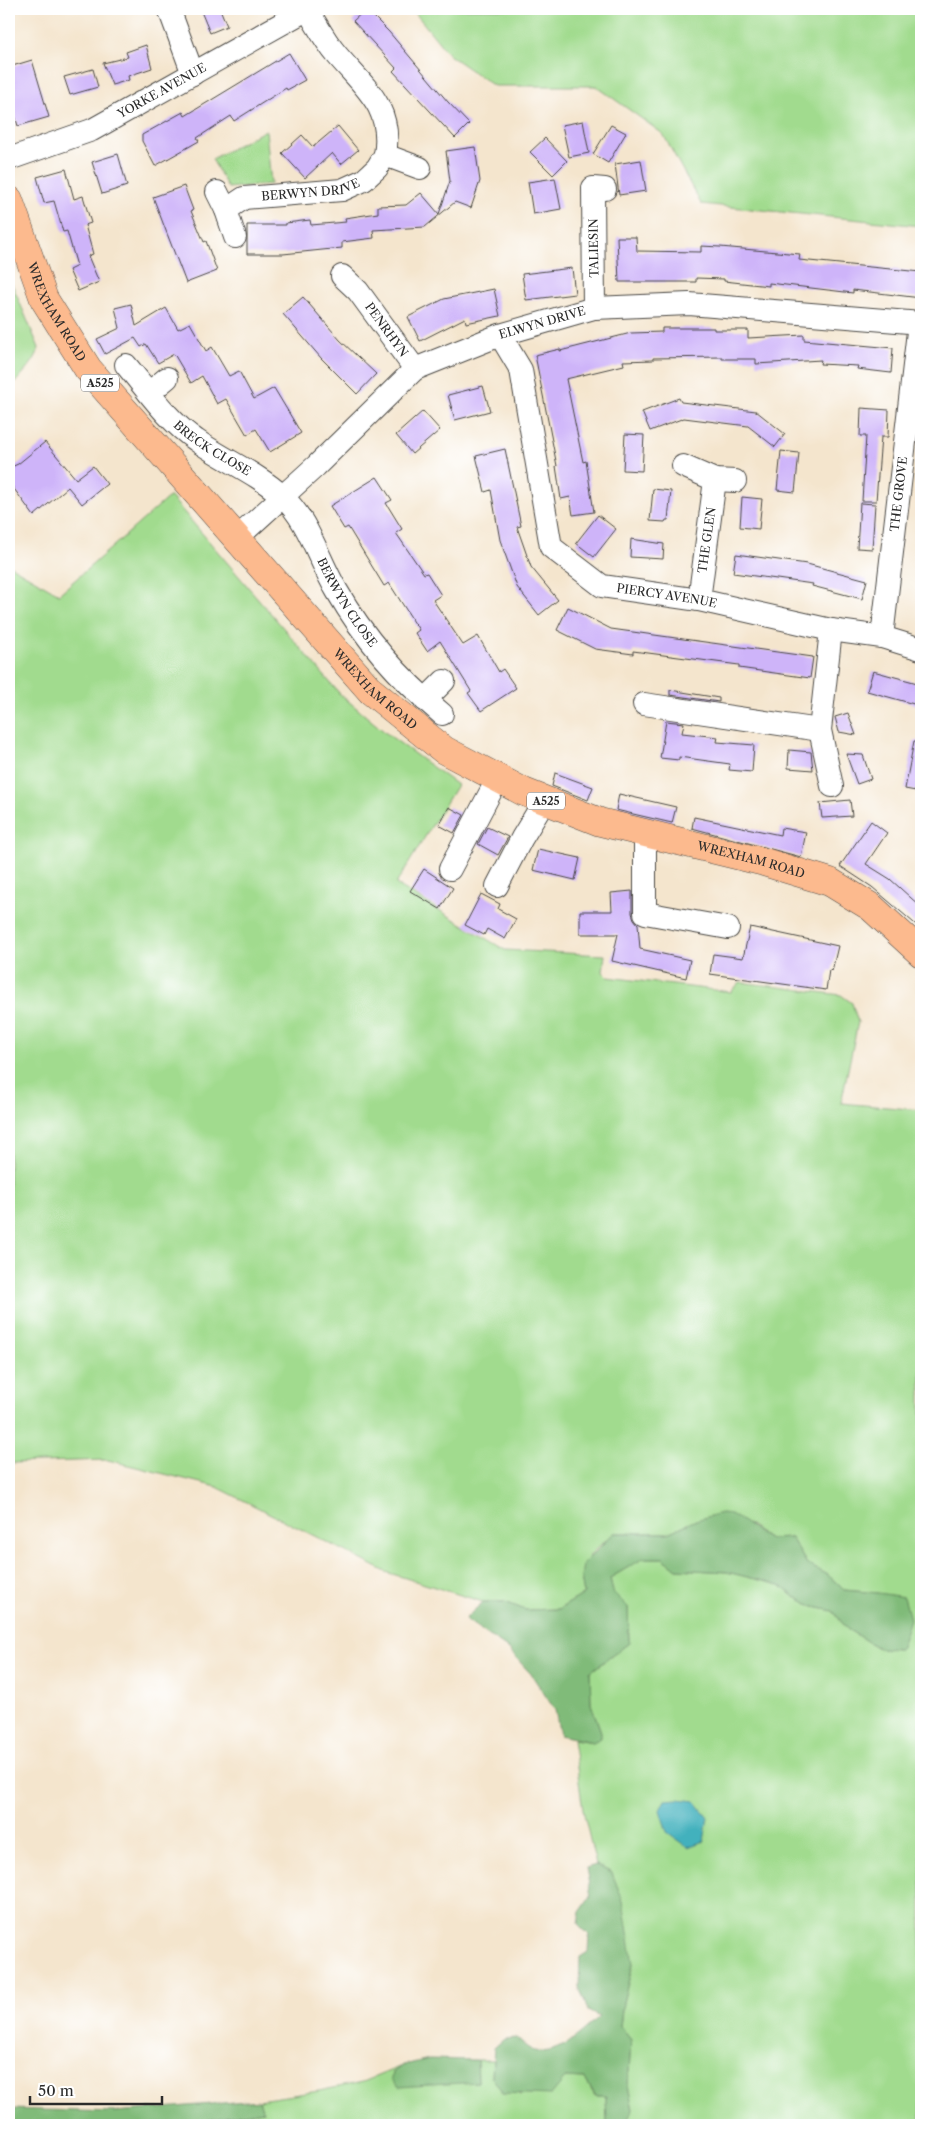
<svg xmlns="http://www.w3.org/2000/svg" width="930" height="2134" viewBox="0 0 930 2134" font-family="'Libre Caslon Text',serif">
<rect width="100%" height="100%" fill="#fff"/>
<filter id="ink" filterUnits="userSpaceOnUse"><feTurbulence type="fractalNoise" baseFrequency=".02" numOctaves="2"/><feDisplacementMap in="SourceGraphic" scale="10" xChannelSelector="R" yChannelSelector="G"/><feConvolveMatrix kernelMatrix="1 2 1 2 8 2 1 2 1" color-interpolation-filters="sRGB"/></filter>
<filter id="wash" filterUnits="userSpaceOnUse"><feTurbulence type="fractalNoise" baseFrequency=".0096" numOctaves="4" result="noise"/><feDisplacementMap in="SourceGraphic" scale="20" xChannelSelector="R" yChannelSelector="G"/><feGaussianBlur stdDeviation="1.12" result="paint"/><feColorMatrix in="noise" values="0 0 0 0 0 0 0 0 0 0 0 0 0 0 0 0 0 1.4 0 .05"/><feComposite in="paint" operator="in"/></filter>
<g filter="url(#wash)">
<rect width="100%" height="100%" fill="#f4e5cd"/>
<path fill="#a1db8e" stroke="#66835c" d="M412,9H921V226L701,204L663,134L596,86H494L449,55Z
M266,130L271,184L228,188L212,159Z
M9,277L39,348C35,365 18,376 9,391Z
M170,496L340,694L386,733L457,785L396,884L505,950L605,955L603,972L608,977L731,992L740,982L841,995L852,1003L858,1022L841,1103L921,1110V2125H624L633,2109L628,2086L631,2040L620,2026L623,2002L633,1964L612,1873L596,1865L583,1810L573,1739L593,1742L601,1732L591,1704L590,1672L629,1643L628,1607L613,1592L610,1578L644,1558H663L677,1569L727,1572L780,1585L793,1596L814,1607L833,1611L847,1629L878,1648L900,1649L904,1634L878,1593L844,1590L829,1576L807,1564L791,1538L769,1539L750,1525L696,1520L668,1533H614C591,1554 577,1560 584,1594L559,1609L525,1610L505,1602H483L386,1572L217,1487L108,1460L9,1463V565L59,594Z
M477,2060H493L492,2077L520,2095L565,2078L585,2079L595,2096H606L607,2125H179L263,2111L259,2100L319,2091L363,2082L404,2065L394,2072L478,2082Z"/>
<path fill="#80bb79" stroke="#567352" d="M721,1513L731,1514L769,1539L791,1538L807,1564L829,1576L844,1590L878,1593L904,1597L910,1619L900,1649L878,1648L847,1629L833,1611L814,1607L793,1596L780,1585L727,1572L677,1569L663,1558H644L610,1578L613,1592L628,1607L629,1643L590,1672L591,1704L601,1732V1738L593,1742L560,1735L555,1710L531,1674L507,1648L465,1619L483,1602H505L525,1610L559,1609L584,1594L581,1578L583,1564L614,1533H668L696,1520Z
M596,1865L612,1873L623,1901L633,1964L623,2002L620,2026L631,2040L628,2086L633,2110L624,2125H607L606,2096H596L585,2079L565,2078L551,2095L503,2093L492,2077L494,2048L504,2039L516,2038C521,2042 529,2050 535,2051C559,2056 583,2031 599,2017L588,2011L579,1987L580,1957L588,1952L589,1935L578,1924L580,1912L591,1896L586,1868Z
M429,2059L477,2060L478,2082L399,2087L392,2079L393,2072L404,2065Z
M259,2100L263,2111L179,2125H9V2109L115,2112Z"/>
<path fill="#42b1bd" stroke="#366e74" d="M678,1799L695,1801L708,1817L704,1841L688,1847L667,1832L660,1810L665,1800Z"/>
<g id="blocks">
<path fill="#ceb4f9" d="M200,9H220L227,26L210,33Z
M366,9L389,32L448,102L469,124L455,138L393,71L396,68L353,21Z
M146,45L152,68L128,76L129,80L112,85L103,63L128,57L126,52Z
M289,53L305,80L287,90L286,88L234,121L231,116L197,138L199,141L155,166L142,141V135L183,112L185,116Z
M32,60L49,117L18,126L9,95V67Z
M93,69L98,87L70,95L64,77Z
M583,121L589,153L569,157L562,125Z
M611,125L626,133L608,163L593,154Z
M338,126L358,150L341,164L332,153L305,178L282,153L302,135L313,147Z
M545,138L567,161L553,175L530,152Z
M475,147L480,181L471,208L455,202L425,227L373,230L374,238L342,242V248L283,254H247V225H286V223L310,220L311,225L346,222L345,218L378,213V206L406,205L421,193L439,214L450,181L446,151Z
M118,154L127,186L102,194L92,162Z
M641,160L646,191L619,195L615,164Z
M66,169L74,199L83,196L91,223L85,225L93,254L88,256L99,282L78,291L69,270L77,266L67,231L63,232L54,201L44,203L37,177Z
M555,178L561,209L533,214L528,182Z
M184,186L193,210L191,211L204,242L206,241L217,271L186,283L153,197Z
M617,237H636L637,251L701,252V246L720,247L800,254L799,260L921,272V298L853,290V293L769,283V286L724,281V279L696,278V282H619Z
M572,268L575,294L526,300L522,274Z
M494,289L500,316L466,323L465,318L420,341L408,317L444,299Z
M303,297L340,340L376,374L357,394L321,358L283,314Z
M131,304L136,326L166,308L178,329L190,323L206,351L212,347L229,376L239,371L254,399L274,388L301,433L270,452L256,429L247,435L226,399L217,404L202,376L191,383L174,354L158,363L146,344L141,347L135,338L105,354L97,339L120,328L115,308Z
M662,328H714V330H748V338L804,335V340L893,348L891,373L857,369L858,366L820,364L821,360L756,364V359H722V357L653,358V360L623,361L624,365L566,379L583,462L586,461L594,512L573,515L570,497L561,499L556,466H557L535,355L560,349V351L631,333L662,332Z
M483,386L490,411L455,420L448,395Z
M679,398L681,402L756,411L785,434L775,447L748,426L684,418L650,431L642,412Z
M861,408L889,410L888,437H881L876,501H862L866,436H860Z
M423,411L440,430L412,454L396,435Z
M625,434L644,435L642,471L623,470Z
M45,442L76,479L93,466L107,484L82,504L68,487L34,516L9,482V468L18,464Z
M505,449L521,526L517,527L531,567L558,600L539,615L517,587L500,540L491,490L485,492L476,456Z
M781,451L799,453L795,492L777,490Z
M377,477L392,500L386,503L402,529L396,533L424,574L427,573L441,595L433,600L463,645L478,636L499,672L503,669L516,688L481,711L468,693L471,691L440,641L427,651L415,633L419,630L389,583L384,586L348,527L344,529L330,506Z
M653,489L671,491L668,520H666L665,522L650,521Z
M742,497L762,499L759,529L740,527Z
M860,503L875,504L872,549L857,548Z
M598,515L616,529L594,557L576,543Z
M631,539L664,544L663,559L630,557Z
M736,554L807,564L867,580L862,599L812,586L813,584L733,573Z
M568,607L611,629L813,657L810,678L739,668V665L633,651V654L595,649L557,630Z
M873,671L921,684V706L867,691Z
M670,690L719,698V702L670,695Z
M848,713L856,735L839,732L835,717Z
M666,721L684,723L682,733L718,737L717,742L754,745L752,772L729,770L730,764L679,757V760L660,758Z
M914,741H921V792L905,789Z
M789,750L811,752L813,770L788,768Z
M846,754L863,755L871,779L857,784Z
M555,773L593,787L588,800L552,786Z
M619,794L676,807L672,823L616,810Z
M850,800L852,816L822,818L820,803Z
M449,807L464,815L454,833L439,825Z
M694,817L780,835L781,828L806,832L801,857L692,828Z
M871,821L887,833L866,864L890,879L921,907V929L872,887L840,866Z
M487,827L508,837L498,855L478,844Z
M538,849L580,858L575,880L533,870Z
M424,869L453,888L440,909L410,891Z
M632,891V913L634,919L638,924L640,949L690,960L686,978L612,961L618,934H580V911H612L611,893Z
M481,894L500,904L498,909L516,919L505,939L487,929L484,935L465,925Z
M750,927L838,946L832,971L829,970L826,990L710,974L713,954L743,958Z"/>
</g>
</g>
<g filter="url(#ink)">
<use href="#blocks" fill-opacity="0" stroke="#494743" stroke-width="1"/>
<g fill="none" stroke-linecap="round" stroke-linejoin="round">
<g stroke="#494743" stroke-width="24">
<g id="minor">
<path d="M169,9L193,74"/>
<path d="M307,9C317,25 325,41 337,55C365,88 393,107 385,155L420,168"/>
<path id="s1" d="M9,159L92,130L308,9"/>
<path d="M217,192L226,210L235,237"/>
<path id="s2" d="M226,210L244,198L342,190L364,180L377,168L385,155"/>
<path id="s3" d="M342,276L358,291L415,369"/>
<path d="M594,308L593,188L605,189"/>
<path id="s4" d="M500,335L521,370L551,547L602,586L699,600L831,630L882,637L921,649"/>
<path id="s5" d="M126,365C148,391 168,421 196,440C224,460 257,473 282,496C309,521 318,559 337,591C364,638 400,679 442,714"/>
<path d="M149,393L167,378"/>
<path d="M683,466L715,480L699,600"/>
<path d="M715,480L735,481"/>
<path id="s6" d="M237,538L316,466L415,369L500,335L594,308L689,304L921,323"/>
<path d="M831,630L820,730L832,786"/>
<path id="s7" d="M882,637L919,323"/>
<path d="M425,700L444,681"/>
<path d="M644,704L820,730"/>
<path d="M645,833V913L728,928"/>
<path d="M450,869L498,778"/>
<path d="M497,886L522,838L545,800"/>
</g>
</g>
<g stroke="#494743" stroke-width="29">
<g id="major">
<path id="s8" d="M9,200L44,299L88,369L371,691L444,750L524,792L600,822L764,862L830,882L871,907L921,953"/>
</g>
</g>
<use href="#minor" stroke="#fff" stroke-width="22"/>
<use href="#major" stroke="#fcba8e" stroke-width="28"/>
</g>
</g>
<g text-anchor="middle" stroke-width="4" stroke-linejoin="round" paint-order="stroke">
<g fill="#fff" stroke="#6b6b6b" stroke-width="1">
<rect x="81" y="374.5" width="38" height="17" rx="4"/>
<rect x="527" y="792.5" width="38" height="17" rx="4"/>
</g>
<g font-size="11" font-weight="bold" fill="#2b2b2b">
<text x="100" y="387">A525</text>
<text x="546" y="805">A525</text>
</g>
<g font-size="12" fill="#2b2b2b" stroke="#fff">
<text dy="4" stroke="none"><textPath href="#s1" startOffset="168">YORKE AVENUE</textPath></text>
<text dy="4" stroke="none"><textPath href="#s2" startOffset="89">BERWYN DRIVE</textPath></text>
<text transform="translate(594 248) rotate(-91)" y="4">TALIESIN</text>
<text dy="4" stroke="none"><textPath href="#s8" startOffset="122">WREXHAM ROAD</textPath></text>
<text dy="4" stroke="none"><textPath href="#s6" startOffset="381">ELWYN DRIVE</textPath></text>
<text dy="4" stroke="none"><textPath href="#s3" startOffset="70">PENRHYN</textPath></text>
<text dy="4" stroke="none"><textPath href="#s5" startOffset="121">BRECK CLOSE</textPath></text>
<text dy="4" stroke="none"><textPath href="#s7" startOffset="144">THE GROVE</textPath></text>
<text transform="translate(707 540) rotate(-82)" y="4">THE GLEN</text>
<text dy="4" stroke="none"><textPath href="#s4" startOffset="350">PIERCY AVENUE</textPath></text>
<text dy="4" stroke="none"><textPath href="#s5" startOffset="331">BERWYN CLOSE</textPath></text>
<text dy="4" stroke="none"><textPath href="#s8" startOffset="618">WREXHAM ROAD</textPath></text>
<text dy="4" stroke="none"><textPath href="#s8" startOffset="1038">WREXHAM ROAD</textPath></text>
</g>
</g>
<rect width="930" height="2134" fill="none" stroke="#fff" stroke-width="30"/>
<path d="M30 2096v8h132v-8" fill="none" stroke="#2b2b2b" stroke-width="2.5"/>
<text x="38" y="2096" font-size="15" fill="#2b2b2b" stroke="#ffffff" stroke-width="4" paint-order="stroke">50 m</text>
</svg>
